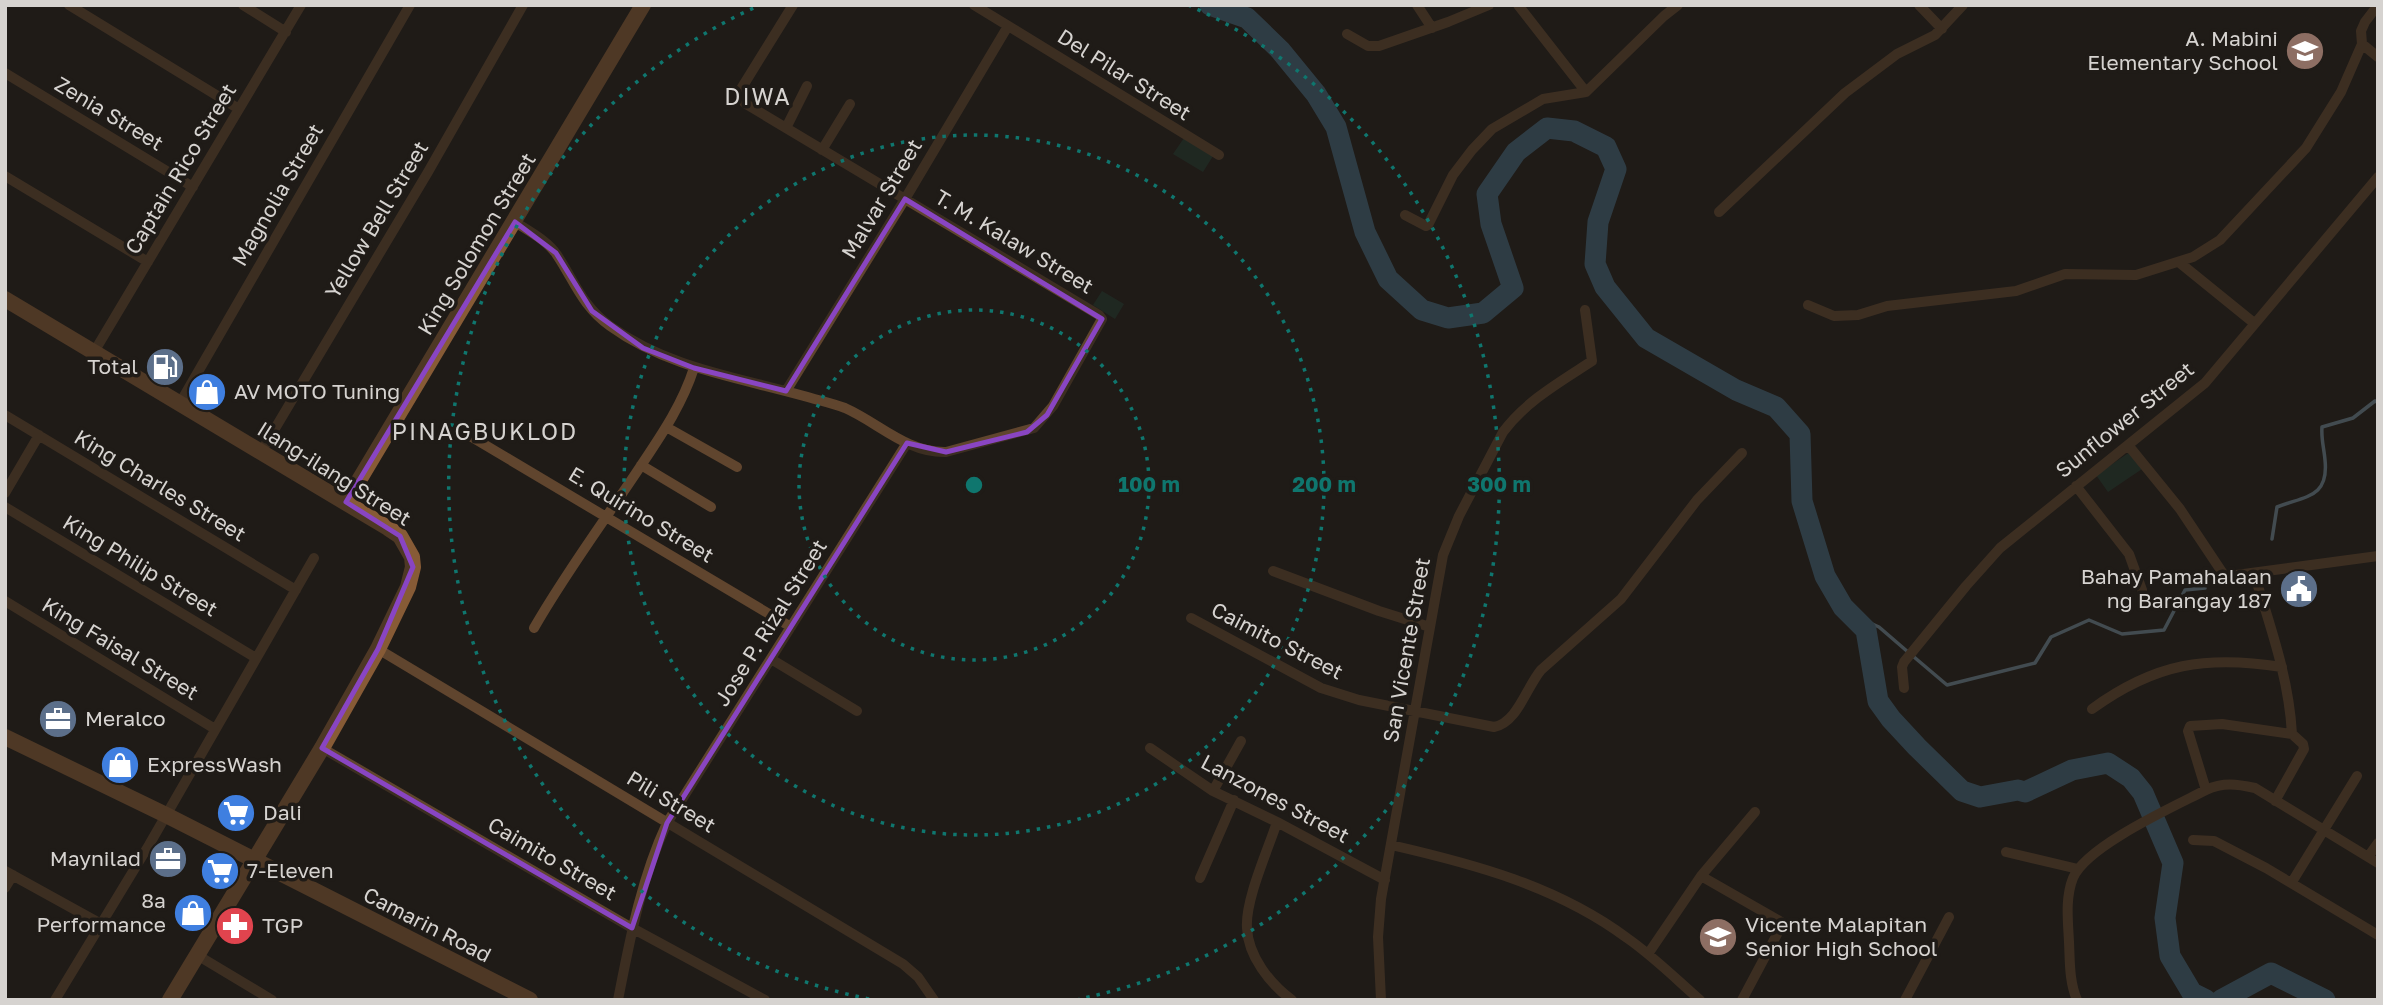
<svg xmlns="http://www.w3.org/2000/svg" width="2383" height="1005" viewBox="0 0 2383 1005" font-family="'Golos Text',sans-serif">
<rect width="100%" height="100%" fill="#1f1b17"/>
<path fill="#21382e" d="M1184,138L1213,156L1203,172L1173,154Z
M1102,291L1124,304L1115,319L1093,305Z
M2130,452L2142,469L2108,492L2096,475Z"/>
<g fill="none" stroke-linecap="round" stroke-linejoin="round">
<path stroke="#6e8694" stroke-width="3.5" d="M2272,539L2277,507C2305,496 2329,498 2325,460C2324,448 2321,439 2322,427L2353,418L2375,401L2378,402
M1850,614L1879,627L1908,652
M1914,657L1947,685L2035,663L2051,637L2089,620L2122,634L2164,630L2185,590L2205,588"/>
<path stroke="#42657b" stroke-width="21" d="M1210,5L1247,18L1280,50L1316,94L1336,127L1365,232L1388,279L1422,310L1448,318L1483,313L1513,288L1491,224L1487,194L1516,152L1547,128L1574,131L1606,147L1616,169L1598,222L1595,264L1605,287L1646,338L1736,390L1776,407L1800,434L1802,501L1825,576L1843,607L1866,630L1878,701L1891,719L1917,747L1962,791L1980,797L2018,790L2025,792L2072,770L2108,763L2131,778L2143,793L2173,863L2165,918L2170,956L2192,993L2206,1000
M2221,1000L2271,973L2325,1000"/>
<path stroke="#60452e" stroke-width="10" d="M69,5L239,109
M243,5L286,32
M974,5L1219,155
M1417,5L1432,28
M1518,5L1586,92
M1919,5L1942,29
M1347,34L1368,46H1379L1448,22L1489,5
M2362,44L2378,57
M5,73L193,187
M786,128L807,86
M822,150L850,104
M5,176L148,262
M1719,212L1845,93L1897,54L1935,35L1963,5
M1405,215L1426,226L1428,225L1453,175L1472,150L1492,129L1543,99L1586,92L1664,16L1678,5
M515,222C529,231 548,241 557,255C575,282 582,306 610,326C668,368 737,377 804,396C817,400 832,403 845,408C879,423 907,453 946,452L1034,428L1053,406L1102,319L1099,315L746,104L741,99V89L793,5
M2180,263L2254,323
M1808,305L1834,316L1858,315L1887,306L2016,291L2065,274L2136,275L2193,257L2220,240L2306,148L2341,92L2362,44L2361,31L2365,22L2378,5
M94,352L301,5
M786,391L905,199L1008,26
M180,403L410,5
M5,415L296,590
M668,428L737,467
M470,436L791,627
M2128,445L2180,509L2224,575L2229,576L2378,556
M261,452L428,172L523,5
M641,465L711,507
M2076,486L2129,554L2142,590
M5,493L39,435
M5,507L256,658
M1273,571L1379,611L1430,627
M5,601L215,729
M1191,618L1321,688L1359,700L1494,727C1517,723 1526,688 1541,670L1621,599L1697,500L1742,453
M534,628C566,572 605,520 640,467C662,434 682,405 694,368
M378,649L903,964L918,977L934,1000
M771,659L857,711
M1904,688L1902,667L1904,662L1966,586L2000,548L2205,383L2378,177
M2092,709C2155,663 2207,655 2282,667
M322,748L632,928L765,1000
M1150,748L1213,791L1277,822L1385,880
M2206,790L2188,731L2190,726L2222,724L2292,734C2289,678 2270,626 2254,573
M1213,791L1241,741
M2275,801L2304,749L2303,744L2292,734
M1277,822C1268,850 1245,900 1247,928C1248,956 1270,984 1292,1000
M2193,840L2214,841L2266,868L2378,935
M1391,845C1474,864 1557,886 1627,938C1653,956 1676,979 1700,1000
M2006,852L2078,869
M2368,857L2378,843
M5,871L101,924
M1701,876L1783,923L1742,1000
M1200,878L1234,800
M2292,882L2357,776
M5,888L13,875
M1648,954L1701,876L1755,812
M197,955L272,1000
M55,1000L149,845L314,558
M618,1000C630,939 641,879 667,823L907,443
M1381,1000L1378,937L1381,899L1443,555L1459,516L1503,432C1526,401 1560,382 1592,361L1585,310
M1905,1000L1949,917
M2077,1000C2069,981 2070,961 2069,942C2068,921 2065,898 2073,878C2086,846 2175,806 2206,790C2223,782 2237,784 2255,788L2378,863"/>
<path stroke="#875b36" stroke-width="16" d="M5,299L388,528L400,536L412,557L413,567L408,587L378,649L322,748L170,1000
M346,502L643,5
M5,737L166,815L530,1000"/>
</g>
<path d="M0 0H2383V1005H0ZM905,199L1102,319L1047,415L1027,432L946,452L907,443L667,823L632,928L322,748L378,649L413,567L400,536L346,502L515,222L556,253L592,311L643,348L694,368L786,391Z" fill="#1f1b17" fill-opacity=".55" fill-rule="evenodd"/>
<path fill="none" stroke="#8945c2" stroke-width="5" stroke-linejoin="round" d="M905,199L1102,319L1047,415L1027,432L946,452L907,443L667,823L632,928L322,748L378,649L413,567L400,536L346,502L515,222L556,253L592,311L643,348L694,368L786,391Z"/>
<g fill="none" stroke="#0f766e" stroke-width="3.5" stroke-dasharray="3.5 7">
<circle cx="974" cy="485" r="175"/>
<circle cx="974" cy="485" r="350"/>
<path d="M869 999A525 525 0 0 1 760 5M1188 5A525 525 0 0 1 1079 999"/>
</g>
<defs>
<g id="school-disc" transform="scale(2.0125)"><circle r="9.5" fill="#8d6e63" stroke="#1f1b17"/><path d="M0-5L7-2L0 1L-7-2ZM-4 1L0 2.5L4 1V4Q0 6-4 4Z" fill="#fff"/></g>
<g id="fuel-disc" transform="scale(2.0125)"><circle r="9.5" fill="#5c6f8a" stroke="#1f1b17"/><path d="M-5.5-6h7V0h2V4h1.3V-2.5L3-4.5l.8-.8L6-3V5H2.5V1h-1V6h-7ZM-4.2-4.7v3.2H.2V-4.7Z" fill="#fff"/></g>
<g id="shop-disc" transform="scale(2.0125)"><circle r="9.5" fill="#3f7fe0" stroke="#1f1b17"/><path d="M-5-2.5h2.3a2.7 3.5 0 0 1 5.4 0H5L5.5 6h-11ZM-1.5-2.5h3a1.5 2.3 0 0 0-3 0Z" fill="#fff"/></g>
<g id="civic-disc" transform="scale(2.0125)"><circle r="9.5" fill="#5c6f8a" stroke="#1f1b17"/><path d="M-.6-6.5H3V-4.5H.6V-3L4-1V1h2V6H-6V1h2V-1L-.6-3ZM-1.2 2.5V6h2.4V2.5Z" fill="#fff"/></g>
<g id="office-disc" transform="scale(2.0125)"><circle r="9.5" fill="#5c6f8a" stroke="#1f1b17"/><path d="M-6-3h4V-5.5h4V-3h4V5H-6ZM-1-4.5V-3h2v-1.5ZM-6 0V1H6V0Z" fill="#fff"/></g>
<g id="supermarket-disc" transform="scale(2.0125)"><circle r="9.5" fill="#3f7fe0" stroke="#1f1b17"/><path d="M-6-5.5h2.5l.6 2H6L4.5 2H-2.5L-4.4-4H-6ZM-1.5 3.2a1.3 1.3 0 1 0 .1 0ZM3 3.2a1.3 1.3 0 1 0 .1 0Z" fill="#fff"/></g>
<g id="pharmacy-disc" transform="scale(2.0125)"><circle r="9.5" fill="#e0444e" stroke="#1f1b17"/><path d="M-2-6h4v4h4v4h-4v4h-4v-4h-4v-4h4Z" fill="#fff"/></g>
</defs>
<g fill-rule="evenodd">
<use href="#school-disc" x="2305" y="51"/>
<use href="#fuel-disc" x="165" y="367"/>
<use href="#shop-disc" x="207" y="392"/>
<use href="#civic-disc" x="2299" y="589"/>
<use href="#office-disc" x="58" y="719"/>
<use href="#shop-disc" x="120" y="765"/>
<use href="#supermarket-disc" x="236" y="813"/>
<use href="#office-disc" x="168" y="859"/>
<use href="#supermarket-disc" x="220" y="871"/>
<use href="#shop-disc" x="193" y="913"/>
<use href="#pharmacy-disc" x="235" y="926"/>
<use href="#school-disc" x="1718" y="937"/>
</g>
<g text-anchor="middle" stroke-width="7" stroke-linejoin="round" paint-order="stroke">
<g font-size="21" fill="#d6d3d0" stroke="#1f1b17" text-anchor="start">
<text x="2278" y="46" text-anchor="end">A. Mabini<tspan x="2278" dy="24">Elementary School</tspan></text>
<text x="138" y="374" text-anchor="end">Total</text>
<text x="234" y="399">AV MOTO Tuning</text>
<text x="2272" y="584" text-anchor="end">Bahay Pamahalaan<tspan x="2272" dy="24">ng Barangay 187</tspan></text>
<text x="85" y="726">Meralco</text>
<text x="147" y="772">ExpressWash</text>
<text x="263" y="820">Dali</text>
<text x="141" y="866" text-anchor="end">Maynilad</text>
<text x="247" y="878">7-Eleven</text>
<text x="166" y="908" text-anchor="end">8a<tspan x="166" dy="24">Performance</tspan></text>
<text x="1745" y="932">Vicente Malapitan<tspan x="1745" dy="24">Senior High School</tspan></text>
<text x="262" y="933">TGP</text>
</g>
<g font-size="21" fill="#d6d3d0" stroke="#1f1b17">
<text transform="translate(1124 75) rotate(32)" y="7">Del Pilar Street</text>
<text transform="translate(109 114) rotate(31)" y="7">Zenia Street</text>
<text transform="translate(181 169) rotate(-59)" y="7">Captain Rico Street</text>
<text transform="translate(278 195) rotate(-60)" y="7">Magnolia Street</text>
<text transform="translate(882 199) rotate(-59)" y="7">Malvar Street</text>
<text transform="translate(377 220) rotate(-59)" y="7">Yellow Bell Street</text>
<text transform="translate(1014 242) rotate(31)" y="7">T. M. Kalaw Street</text>
<text transform="translate(477 244) rotate(-59)" y="7">King Solomon Street</text>
<text transform="translate(2125 420) rotate(-39)" y="7">Sunflower Street</text>
<text transform="translate(334 474) rotate(32)" y="7">Ilang-ilang Street</text>
<text transform="translate(160 486) rotate(31)" y="7">King Charles Street</text>
<text transform="translate(641 515) rotate(31)" y="7">E. Quirino Street</text>
<text transform="translate(140 566) rotate(31)" y="7">King Philip Street</text>
<text transform="translate(771 623) rotate(-58)" y="7">Jose P. Rizal Street</text>
<text transform="translate(1277 641) rotate(27)" y="7">Caimito Street</text>
<text transform="translate(120 649) rotate(31)" y="7">King Faisal Street</text>
<text transform="translate(1407 650) rotate(-80)" y="7">San Vicente Street</text>
<text transform="translate(1275 799) rotate(28)" y="7">Lanzones Street</text>
<text transform="translate(671 802) rotate(31)" y="7">Pili Street</text>
<text transform="translate(552 859) rotate(30)" y="7">Caimito Street</text>
<text transform="translate(427 925) rotate(27)" y="7">Camarin Road</text>
</g>
<g font-size="23" letter-spacing="2" fill="#d6d3d0" stroke="#1f1b17">
<text x="758" y="105">DIWA</text>
<text x="485" y="440">PINAGBUKLOD</text>
</g>
</g>
<circle cx="974" cy="485" r="10" fill="#0f766e" stroke="#1f1b17" stroke-width="3.5"/>
<g font-size="21" text-anchor="middle" font-weight="bold" fill="#0f766e" stroke="#1f1b17" stroke-width="7" stroke-linejoin="round" paint-order="stroke">
<text x="1149" y="492">100 m</text>
<text x="1324" y="492">200 m</text>
<text x="1499" y="492">300 m</text>
</g>
<rect width="2383" height="1005" fill="none" stroke="#d6d3d0" stroke-width="14"/>
</svg>
